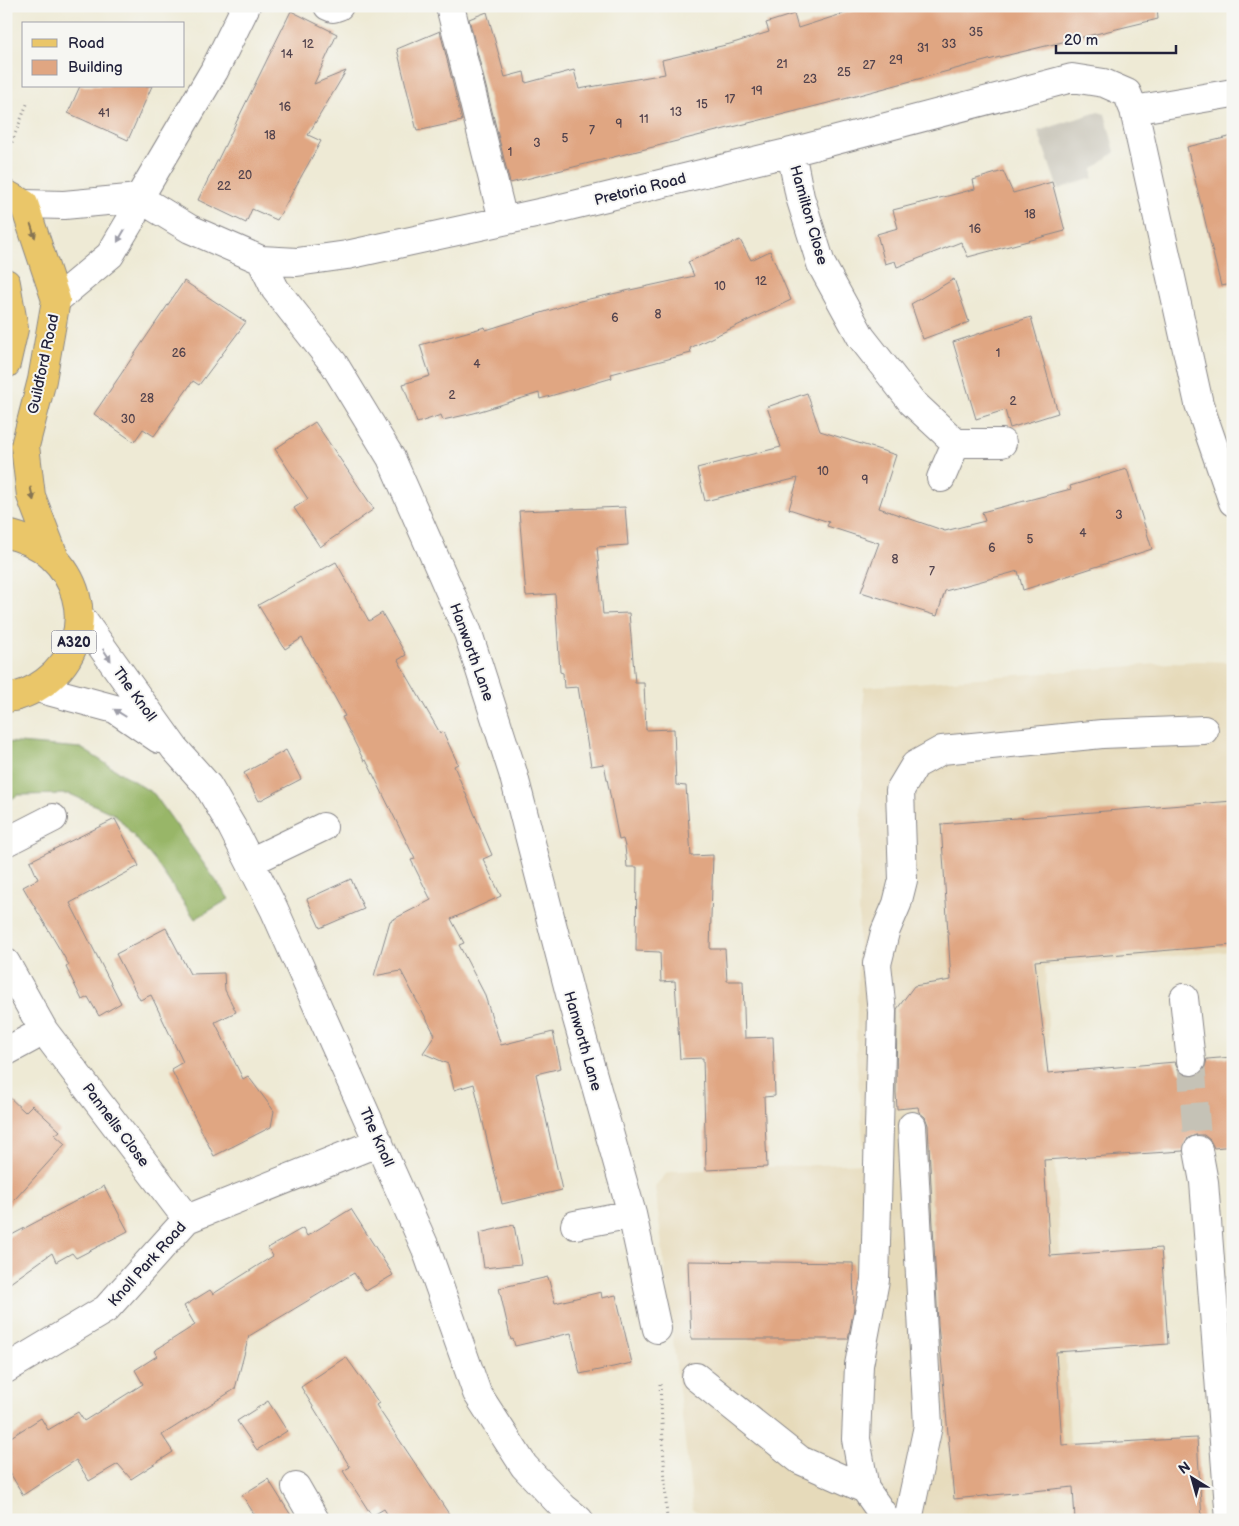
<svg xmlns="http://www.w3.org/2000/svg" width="1239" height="1526" viewBox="0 0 1239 1526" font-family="'Balsamiq Sans',sans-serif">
<rect width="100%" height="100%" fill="#f6f6f2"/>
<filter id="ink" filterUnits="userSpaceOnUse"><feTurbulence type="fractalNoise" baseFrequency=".02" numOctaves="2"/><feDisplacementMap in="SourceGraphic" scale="10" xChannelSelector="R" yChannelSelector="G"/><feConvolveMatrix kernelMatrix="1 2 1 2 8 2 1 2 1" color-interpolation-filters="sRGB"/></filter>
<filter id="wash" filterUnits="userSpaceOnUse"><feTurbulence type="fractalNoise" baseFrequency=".0096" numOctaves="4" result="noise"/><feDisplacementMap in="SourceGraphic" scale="20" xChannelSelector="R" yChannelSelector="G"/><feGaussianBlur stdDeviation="1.12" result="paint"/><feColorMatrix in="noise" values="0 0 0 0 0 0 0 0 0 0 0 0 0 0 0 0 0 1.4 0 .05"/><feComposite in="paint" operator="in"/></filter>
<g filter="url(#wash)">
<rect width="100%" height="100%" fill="#eeead5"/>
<path fill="#e6daba" d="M1196,661L1233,662V951L1045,967L1074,1520H721L693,1510L655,1186L667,1173L676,1171L865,1163L856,1054L864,687Z"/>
<path fill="#c8c4b8" d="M1098,112L1105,114L1115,152L1093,169V178L1058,189L1038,131Z"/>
<path fill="#98b668" stroke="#5d6c52" d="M6,742L81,748L154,794L229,899L195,919L155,861L116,815L70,794L18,795L6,802Z"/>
<g id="blocks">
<path fill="#e0a682" d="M867,6H1157L1158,19L996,58L848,98L510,183L469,19L487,12L505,77L524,72L526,83L574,70L579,89L665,74L662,60L730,44L769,32L766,23L794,14L798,28Z
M291,11L337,34L314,84L346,71L308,135L321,141L277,220L252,209L246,223L198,200Z
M440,31L462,121L417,131L397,49Z
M80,86H152L128,140L68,113Z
M1233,136V284L1221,286L1187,147Z
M1003,171L1013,193L1052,182L1065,231L968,257L961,242L897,267L895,261L885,264L877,234L898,228L893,210L975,189L973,180Z
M740,240L751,260L770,251L791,300L690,348L691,353L611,374L612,378L540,399L539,393L474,413L443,420L441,415L417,423L403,384L430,376L420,345L485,327L486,330L580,301L694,276L688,262Z
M954,279L969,322L923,339L911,304Z
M184,281L246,322L199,385L193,381L154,436L143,429L134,442L94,414Z
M1031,317L1058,413L1010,428L1005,410L976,419L953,342Z
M807,393L820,431L896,455L879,508L945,531L985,521L982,512L1071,489L1070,486L1127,469L1152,549L1023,590L1018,571L945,591L937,616L861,592L879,543L827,526L829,522L789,509L798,478L705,501L697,468L781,447L767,407Z
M315,422L374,509L320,547L294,508L308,499L275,449Z
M625,507L628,545L597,547L603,614L629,613L635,683H644L646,730L674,729L676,785L686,786L691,856L713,855L710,949H725L727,981H743L745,1038L773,1037L775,1096L764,1097L767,1167L706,1170L703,1058L680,1059L675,981L661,982L660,952L636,951L637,867H627L625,846L623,839L619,840L604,764L591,766L578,687L564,688L563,673L560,672L555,594L526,596L519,511Z
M336,562L369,621L382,613L406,655L398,660L440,733L443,732L458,764L454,766L492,855L483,859L501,896L451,919L464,943L459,945L484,993L501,1045L553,1032L561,1068L536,1074L562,1190L502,1204L474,1084L454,1090L448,1064L423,1053L435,1035L401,971L374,976L390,921L431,900L411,860L415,859L366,760L364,761L342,717L345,716L302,638L285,649L258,605Z
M286,750L301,779L259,801L244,773Z
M1233,801V945L1035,961L1048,1073L1175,1062L1179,1071L1184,1075L1192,1077L1201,1073L1205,1067L1207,1059L1233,1057V1146L1214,1148L1210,1140L1204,1135H1196L1188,1138L1183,1151L1044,1160L1050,1256L1161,1248L1168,1344L1056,1352L1062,1445L1197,1438L1202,1520H1075L1073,1487L954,1499L938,1324L928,1125L925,1117L919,1112L918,1107L897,1109L896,1093L897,1009L914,986L951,980L941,824Z
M115,819L139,866L70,903L121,1003L99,1016L88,997L82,1000L66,967L69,965L23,887L38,879L30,861Z
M351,879L364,909L320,928L307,899Z
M166,928L190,974L224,973L225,990L236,1012L215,1022L243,1079L248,1076L274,1111L271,1127L214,1156L171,1069L183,1062L151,995L140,1000L116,954Z
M6,1094L25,1112L32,1105L60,1131L55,1135L65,1144L6,1209Z
M104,1186L128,1231L76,1258L72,1253L56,1262L52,1253L6,1286V1238Z
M351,1209L393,1275L366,1291L354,1273L249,1336L235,1389L162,1435L173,1452L131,1479L118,1464L89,1481L76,1460L23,1495L6,1466V1440L41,1418L48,1430L78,1412L84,1421L143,1384L135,1370L157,1356L154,1351L195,1325L184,1306L210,1290L213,1294L273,1256L268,1248L303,1228L307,1236Z
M514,1225L521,1264L484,1268L479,1233Z
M688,1261L853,1263L854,1308L848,1339H691Z
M548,1277L555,1303L601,1292L602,1298L616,1295L632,1363L580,1374L571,1333L515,1346L513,1339L511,1340L499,1288Z
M346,1357L379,1403L376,1405L453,1520H391L384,1509L372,1516L343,1471L350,1467L301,1387Z
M268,1401L287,1431L257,1450L237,1421Z
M268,1479L294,1520H258L242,1495Z"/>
</g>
</g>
<g filter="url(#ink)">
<use href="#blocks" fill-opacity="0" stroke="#888688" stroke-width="1"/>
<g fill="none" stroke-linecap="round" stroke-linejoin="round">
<path stroke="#c5c2b6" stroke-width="28" stroke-dasharray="28 14" stroke-linecap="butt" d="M1191,1061L1198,1150"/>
<g stroke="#888688" stroke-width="30">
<path id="minor" d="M328,6L333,8L339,6
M450,6L503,220
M1134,110L1233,93
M791,152L800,197L821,264L861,337L912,402L956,443
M139,198L190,229L261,260L275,289L334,364L391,458L468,633L513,773L570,994L632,1214L657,1329
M24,204L64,205L139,198
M261,260L297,262L347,255L553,210L791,152L1072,78L1104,83L1127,93L1134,110L1199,404L1233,502
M56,300L110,255L132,218L139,198L214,71L246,6
M941,478L956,443H1002
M79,615L175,749L208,786L232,827L274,909L426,1249L477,1393L524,1466L564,1508L579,1520
M37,688L115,709L159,739
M6,842L53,818
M250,862L323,827
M6,963L44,1031L187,1219
M1184,998L1191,1061
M7,1051L44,1031
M1198,1150L1204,1182L1230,1520
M575,1225L632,1214
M6,1369L106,1309L187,1219L379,1142
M696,1377L800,1460L865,1489L887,1520
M296,1487L315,1520
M865,1489L856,1439L859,1365L875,1280L882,1012L877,964L885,932L897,904L903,880L900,790L915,765L942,750L1102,734L1204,730
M908,1520L928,1426L912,1126"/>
</g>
<g stroke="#888688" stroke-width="30">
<path id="major" d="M6,194L24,204L56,300L42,380L25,446L31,496L54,556
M6,283L14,329L6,364
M6,534C79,547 106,636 45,682C34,690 20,697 6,698"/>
</g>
<path stroke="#888688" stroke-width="3" stroke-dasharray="1 4" stroke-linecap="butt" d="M10,147L27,104
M660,1384L667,1520"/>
<use href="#minor" stroke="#fff" stroke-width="28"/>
<use href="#major" stroke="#eac669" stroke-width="28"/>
</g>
<defs><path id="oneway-solid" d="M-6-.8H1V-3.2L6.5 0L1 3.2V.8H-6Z" transform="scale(1.25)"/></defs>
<g fill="#867452">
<use href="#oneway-solid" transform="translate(33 231) rotate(72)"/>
<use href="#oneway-solid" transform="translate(32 494) rotate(77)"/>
</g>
<g fill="#9c9ca7">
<use href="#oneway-solid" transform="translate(121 236) rotate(120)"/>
<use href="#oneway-solid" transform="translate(107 655) rotate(56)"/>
<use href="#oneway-solid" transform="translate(120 713) rotate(-148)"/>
</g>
</g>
<g text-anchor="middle" stroke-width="4" stroke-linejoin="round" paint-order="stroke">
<g font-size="12" fill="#52434d">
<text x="976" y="36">35</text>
<text x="308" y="48">12</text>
<text x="949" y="48">33</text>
<text x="923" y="52">31</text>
<text x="287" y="58">14</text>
<text x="896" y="64">29</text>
<text x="782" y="68">21</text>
<text x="869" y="69">27</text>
<text x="844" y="76">25</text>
<text x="810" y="83">23</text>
<text x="757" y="95">19</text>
<text x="730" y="103">17</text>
<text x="702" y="108">15</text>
<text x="285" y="111">16</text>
<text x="676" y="116">13</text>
<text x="104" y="117">41</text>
<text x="644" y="123">11</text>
<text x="619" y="128">9</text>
<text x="592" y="134">7</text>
<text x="270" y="139">18</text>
<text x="565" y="142">5</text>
<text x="537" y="147">3</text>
<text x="510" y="156">1</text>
<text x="245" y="179">20</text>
<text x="224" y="190">22</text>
<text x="1030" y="218">18</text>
<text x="975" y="233">16</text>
<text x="761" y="285">12</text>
<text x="720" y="290">10</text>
<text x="658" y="318">8</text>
<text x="615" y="322">6</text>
<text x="179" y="357">26</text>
<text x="998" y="357">1</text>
<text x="477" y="368">4</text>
<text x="452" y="399">2</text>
<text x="147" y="402">28</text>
<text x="1013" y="405">2</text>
<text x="128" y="423">30</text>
<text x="823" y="475">10</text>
<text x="865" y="484">9</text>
<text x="1119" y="519">3</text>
<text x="1083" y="537">4</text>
<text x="1030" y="543">5</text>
<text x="992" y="552">6</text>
<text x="895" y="563">8</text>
<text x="932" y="575">7</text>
</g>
<rect fill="#f6f6f2" stroke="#626272" stroke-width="1" x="51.5" y="630.5" width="45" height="23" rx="4"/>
<g font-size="14" font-weight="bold" fill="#22223b">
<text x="74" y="647">A320</text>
</g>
<g font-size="15" fill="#22223b" stroke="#f6f6f2">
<text transform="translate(640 189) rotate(-14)" y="5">Pretoria Road</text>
<text transform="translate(809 215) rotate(74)" y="5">Hamilton Close</text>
<text transform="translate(43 364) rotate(-78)" y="5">Guildford Road</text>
<text transform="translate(472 652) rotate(70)" y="5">Hanworth Lane</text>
<text transform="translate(135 694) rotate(54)" y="5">The Knoll</text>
<text transform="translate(583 1041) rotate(74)" y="5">Hanworth Lane</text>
<text transform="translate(116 1125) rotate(53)" y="5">Pannells Close</text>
<text transform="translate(377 1137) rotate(66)" y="5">The Knoll</text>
<text transform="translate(147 1264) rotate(-48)" y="5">Knoll Park Road</text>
</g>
</g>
<rect width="1239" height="1526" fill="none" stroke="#f6f6f2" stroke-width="25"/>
<rect x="22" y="22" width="162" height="65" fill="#f6f6f2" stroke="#a1a1a9"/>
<rect x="32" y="39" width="25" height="8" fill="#eac669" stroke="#a1a1a9"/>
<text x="68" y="48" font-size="15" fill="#22223b">Road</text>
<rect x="32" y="60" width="25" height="15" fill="#e0a682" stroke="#a1a1a9"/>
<text x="68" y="72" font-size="15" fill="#22223b">Building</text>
<g transform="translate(1192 1478) rotate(323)" stroke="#f6f6f2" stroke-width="4" paint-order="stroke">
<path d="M0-4L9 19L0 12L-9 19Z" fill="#22223b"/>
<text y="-8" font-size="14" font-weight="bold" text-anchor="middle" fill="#22223b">N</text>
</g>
<path d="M1056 45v8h120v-8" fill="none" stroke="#22223b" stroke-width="2.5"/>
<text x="1064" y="45" font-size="15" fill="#22223b" stroke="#f6f6f2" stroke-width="4" paint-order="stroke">20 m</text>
</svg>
